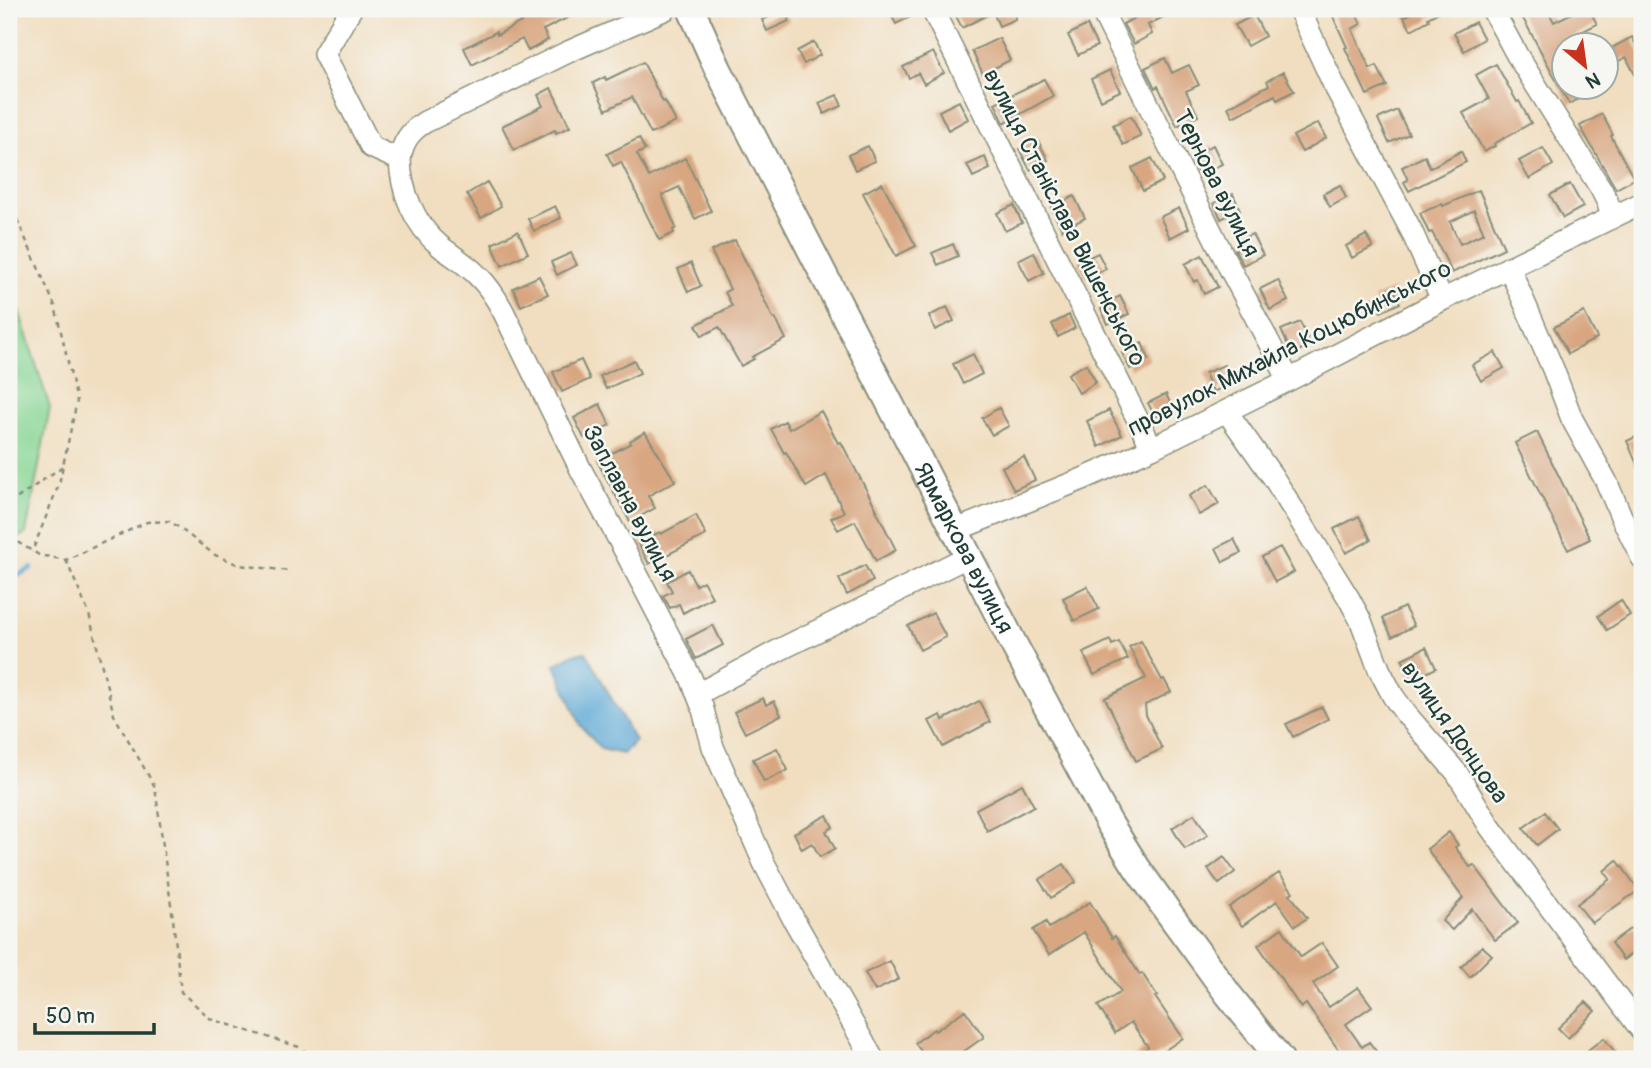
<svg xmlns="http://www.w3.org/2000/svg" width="1651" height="1068" viewBox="0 0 1651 1068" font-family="Pangolin,sans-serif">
<rect width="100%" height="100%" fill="#f6f6f2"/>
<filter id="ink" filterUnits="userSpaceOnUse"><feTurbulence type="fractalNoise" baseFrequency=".0143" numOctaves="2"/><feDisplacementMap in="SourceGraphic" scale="14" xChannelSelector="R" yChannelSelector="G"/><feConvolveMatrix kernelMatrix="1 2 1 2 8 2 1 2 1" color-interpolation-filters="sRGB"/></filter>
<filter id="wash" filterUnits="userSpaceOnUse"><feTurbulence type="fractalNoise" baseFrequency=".00686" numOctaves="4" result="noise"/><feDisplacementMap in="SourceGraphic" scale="28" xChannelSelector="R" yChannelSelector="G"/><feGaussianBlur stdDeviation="1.57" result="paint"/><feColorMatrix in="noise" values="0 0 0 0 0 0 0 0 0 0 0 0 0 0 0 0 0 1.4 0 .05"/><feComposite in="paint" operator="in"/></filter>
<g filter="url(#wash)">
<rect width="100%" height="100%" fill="#f1dec0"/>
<path fill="#88d694" stroke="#548a64" stroke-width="2" d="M9,280L50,408L26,533L9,543Z"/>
<path fill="#5da8d5" stroke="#3e7284" stroke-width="2" d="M586,652L635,741L623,754L601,749L581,726L555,665L574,654Z"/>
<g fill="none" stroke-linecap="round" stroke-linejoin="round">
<path stroke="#5da8d5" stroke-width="4.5" d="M9,580L32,568"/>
</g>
<g id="blocks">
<path fill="#d8a680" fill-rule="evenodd" d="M545,9H585L543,30L548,40L528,51L522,39L472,65L464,48L496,32L497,35Z
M888,9H919L920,12L896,24Z
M969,9H1011L1016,19L999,26L993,12L962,28L956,16Z
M1151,9H1178L1148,25L1152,34L1134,44L1123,24Z
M1339,9H1354L1361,24L1352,29L1370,69L1377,66L1387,86L1367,95L1345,48L1347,47L1331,12Z
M1420,9H1444L1428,18L1429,20L1411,30L1404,17Z
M1518,9H1547L1554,22L1580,9H1589L1597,24L1564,41V88H1599L1569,104Z
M785,10L789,21L767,31L762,20Z
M1254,15L1265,36L1247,46L1235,25Z
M1475,22L1484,39L1464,51L1454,33Z
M1087,25L1097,46L1078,55L1068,35Z
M1632,37L1642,57V88L1626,57L1606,68V51Z
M999,38L1010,60L983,74L972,51Z
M814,42L820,55L804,64L797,51Z
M933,52L944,73L924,84L918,73L909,78L903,67Z
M1165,58L1172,73L1189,65L1199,85L1186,91L1198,116L1177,126L1158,86L1155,88L1145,68Z
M643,62L663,102L665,101L676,122L651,134L632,97L606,110L593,83L605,77L606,80Z
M1496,64L1517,102L1519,101L1531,123L1494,144L1495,146L1484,152L1463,113L1489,99L1476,75Z
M1110,70L1120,91L1101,100L1091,79Z
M1283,72L1294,91L1277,100L1275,95L1233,117L1228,107L1269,85L1267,81Z
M1044,79L1053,96L1004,123L995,103Z
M551,88L570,127L556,133L555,130L514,150L502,126L543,106L538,95Z
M837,95L842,106L824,114L819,103Z
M959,101L968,119L948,130L939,111Z
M1397,110L1409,134L1389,143L1378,119Z
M1602,114L1613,135L1611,136L1634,179L1616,189L1580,126Z
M1131,116L1141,136L1123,145L1113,125Z
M1318,123L1326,138L1302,152L1293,136Z
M639,138L645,150L637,154L649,177L685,158L711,211L695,219L679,187L662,195L676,228L673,230L674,233L659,240L621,162L613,166L607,154Z
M1037,139L1048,160L1030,170L1019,149Z
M1213,145L1222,164L1199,175L1193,161L1199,158L1197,153Z
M868,146L875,161L855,170L848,155Z
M1543,148L1553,165L1529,179L1519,161Z
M1461,151L1466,162L1409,191L1404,182L1408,180L1402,167L1425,156L1430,168Z
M985,157L990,169L973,177L967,165Z
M1152,158L1163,181L1143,191L1132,168Z
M487,182L501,206L481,218L467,194Z
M882,183L916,246L896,256L863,193Z
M1570,184L1583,207L1563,218L1550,195Z
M1340,185L1346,198L1330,207L1323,194Z
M1479,190L1504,248L1452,273L1432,232L1429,233L1420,213L1442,204L1443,206ZM1474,210L1484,233L1460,244L1450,222Z
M1233,194L1240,210L1221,219L1214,203Z
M1074,196L1085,218L1062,230L1051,208Z
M1014,205L1022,223L1005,231L997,213Z
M555,206L561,218L534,231L528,219Z
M1179,208L1189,228L1170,238L1160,217Z
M518,231L528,253L502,266L492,244Z
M1252,234L1263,255L1243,265L1235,250L1240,248L1237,241Z
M1366,235L1373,247L1352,258L1346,246Z
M735,240L773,318H775L786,339L752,357L754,359L741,366L719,327L702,336L696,325L732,306L725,292L730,289L711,251Z
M953,244L958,256L938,265L932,253Z
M1034,252L1044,273L1029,281L1018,260Z
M571,253L577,265L557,275L551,262Z
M1098,253L1106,269L1086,278L1078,262Z
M1202,255L1218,287L1204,294L1198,280L1194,282L1185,264Z
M691,263L701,286L688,292L678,269Z
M539,276L548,294L521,306L513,288Z
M1278,280L1288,301L1270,310L1260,289Z
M1393,289L1400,303L1381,312L1374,298Z
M1120,296L1129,314L1108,324L1101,309L1110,305L1108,302Z
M947,307L954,321L935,330L929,316Z
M1584,312L1597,338L1568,354L1554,327Z
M1069,315L1075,328L1058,337L1052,324Z
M1300,322L1311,345L1292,354L1281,330Z
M1142,343L1149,359L1130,369L1122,353Z
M1495,352L1504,368L1481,381L1472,365Z
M973,354L982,374L963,384L953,364Z
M581,360L590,379L562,392L553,372Z
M634,360L640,373L606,389L600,376Z
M1086,364L1096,382L1079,393L1068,374Z
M1224,365L1232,383L1213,392L1205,373Z
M1166,394L1173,409L1155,417L1148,403Z
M600,404L610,425L584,438L574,418Z
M999,408L1009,426L992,435L982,418Z
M1109,410L1122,435L1099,447L1087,421Z
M821,411L838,443L841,442L877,510H876L896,550L876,561L855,521L838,530L831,518L844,512L826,475L806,487L786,452L784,453L771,429L785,421L789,429Z
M645,432L675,481L648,496L655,508L630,522L597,461L631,443L630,441Z
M1537,432L1590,539L1568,550L1515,443Z
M1642,434V476L1627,441Z
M1024,457L1035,480L1014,490L1002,467Z
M1208,485L1219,504L1199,515L1189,496Z
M696,515L706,535L649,564L638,543L660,532L661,534Z
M1359,516L1371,540L1346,553L1334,529Z
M1234,539L1241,553L1223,562L1216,548Z
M1280,547L1294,572L1275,582L1262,557Z
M865,565L873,581L847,595L839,579Z
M688,570L696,585L703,581L712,597L683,613L679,604L670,608L663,596L672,591L667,582Z
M1087,586L1099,609L1074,621L1063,598Z
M1621,600L1630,615L1607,630L1598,616Z
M1404,607L1414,626L1392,637L1383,618Z
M933,613L946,637L920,650L908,626Z
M713,625L723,645L696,659L686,639Z
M1110,640L1112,645L1119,642L1128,659L1094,675L1083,653Z
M1141,641L1162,680L1164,679L1171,692L1145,705L1146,715L1162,749L1136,761L1105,698L1146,678L1129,647Z
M1426,647L1436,668L1413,680L1402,659Z
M763,698L766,705L774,701L781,715L745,733L734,712Z
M979,701L990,722L943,747L929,721L941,715L943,720Z
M1322,707L1328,719L1293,737L1286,724Z
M777,748L788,770L764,782L753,759Z
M1022,784L1034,806L987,831L976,809Z
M1545,812L1558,829L1537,845L1523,828Z
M1194,814L1208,835L1185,849L1172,828Z
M827,815L833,827L826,831L835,849L820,857L812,843L802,849L794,833Z
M1449,832L1458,845L1455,847L1470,867L1474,865L1518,923L1495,940L1472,909L1452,930L1442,921L1463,898L1427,849Z
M1224,857L1235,872L1219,884L1208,869Z
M1617,860L1639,890L1592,923L1577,904L1610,879L1604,871Z
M1064,864L1076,882L1051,898L1039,880Z
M1279,873L1293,892L1290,894L1307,918L1295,926L1277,901L1242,926L1229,907Z
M1090,902L1112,938L1115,936L1140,975L1142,973L1157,996L1155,997L1183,1038L1152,1059H1131L1148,1047L1131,1022L1115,1033L1098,1006L1121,992L1084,932L1049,955L1033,930L1046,922L1049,928Z
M1634,926L1642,937V946L1623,960L1611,943Z
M1282,928L1301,957L1322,943L1338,966L1313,984L1329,1007L1358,987L1372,1006L1346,1024L1362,1047L1369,1042L1382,1059H1345L1306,1004L1301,1008L1258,945Z
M1482,946L1492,955L1470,977L1461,967Z
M890,961L899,979L875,991L865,973Z
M1586,1002L1595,1011L1568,1038L1558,1028Z
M965,1010L984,1037L953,1059H927L915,1043L934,1029L935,1031Z
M1604,1038L1615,1052L1605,1059H1594L1588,1050Z"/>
</g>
</g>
<g filter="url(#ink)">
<use href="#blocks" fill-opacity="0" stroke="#888e7a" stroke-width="2"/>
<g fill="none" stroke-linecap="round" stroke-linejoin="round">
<g stroke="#888e7a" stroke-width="24">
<path id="minor" d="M351,9L324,54L371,147L400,160C401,192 415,225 440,246C452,256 467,264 478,276C489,286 496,298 503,311L581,470L625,551L691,678L702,706L713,747L764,863L794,920L873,1059
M932,9L1152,448
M1101,9L1230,269L1289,380
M1299,9L1334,85L1411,230L1442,300
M1492,9L1517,55L1601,189L1608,203L1612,218
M400,160C402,142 410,131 425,122L568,52L666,9
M1509,267L1553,369L1572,419L1606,481L1621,516L1642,558
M1227,412L1273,477L1348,597L1361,621L1379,669L1393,696L1406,714L1457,773L1490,827L1642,1031
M956,530L1085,478L1152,448L1289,380L1442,300L1642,203
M698,694L781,649L969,556"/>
</g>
<g stroke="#888e7a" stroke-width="30">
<g id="major">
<path id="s1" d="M691,9L718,69L1012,641L1109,823L1137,868L1166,909L1228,994L1280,1059"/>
</g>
</g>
<path stroke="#888e7a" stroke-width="2.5" stroke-dasharray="5 5" stroke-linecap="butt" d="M9,201L55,306L77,401L59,484L32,552
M9,504L63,466
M9,537L39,555L66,560L147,522L170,521L215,555L239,565L290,571
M66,560L89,614L114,715L155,787L173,919L181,992L211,1019L299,1047L316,1059"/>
<use href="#minor" stroke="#fff" stroke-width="21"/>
<use href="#major" stroke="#fff" stroke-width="26"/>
</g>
</g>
<g text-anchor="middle" stroke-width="5" stroke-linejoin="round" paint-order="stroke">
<g font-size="24" fill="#1f3d34" stroke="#f6f6f2">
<text transform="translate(1217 183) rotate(63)" y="8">Тернова вулиця</text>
<text transform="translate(1065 217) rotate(63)" y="8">вулиця Станіслава Вишенського</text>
<text transform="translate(1289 348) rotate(-27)" y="8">провулок Михайла Коцюбинського</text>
<text transform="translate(630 503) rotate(62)" y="8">Заплавна вулиця</text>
<text dy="8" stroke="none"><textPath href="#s1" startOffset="604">Ярмаркова вулиця</textPath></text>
<text transform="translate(1455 732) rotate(55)" y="8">вулиця Донцова</text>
</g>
</g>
<rect width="1651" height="1068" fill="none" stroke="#f6f6f2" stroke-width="35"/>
<g transform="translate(1585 66) rotate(151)"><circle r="33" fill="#f6f6f2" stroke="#a0aca6" stroke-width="2"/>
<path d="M0-5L12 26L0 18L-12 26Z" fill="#c8321e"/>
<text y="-10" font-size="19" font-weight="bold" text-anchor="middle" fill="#1f3d34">N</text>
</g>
<path d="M35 1023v10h119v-10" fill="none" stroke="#1f3d34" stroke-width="3.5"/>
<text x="46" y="1023" font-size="21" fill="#1f3d34" stroke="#f6f6f2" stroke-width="5" paint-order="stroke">50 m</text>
</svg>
